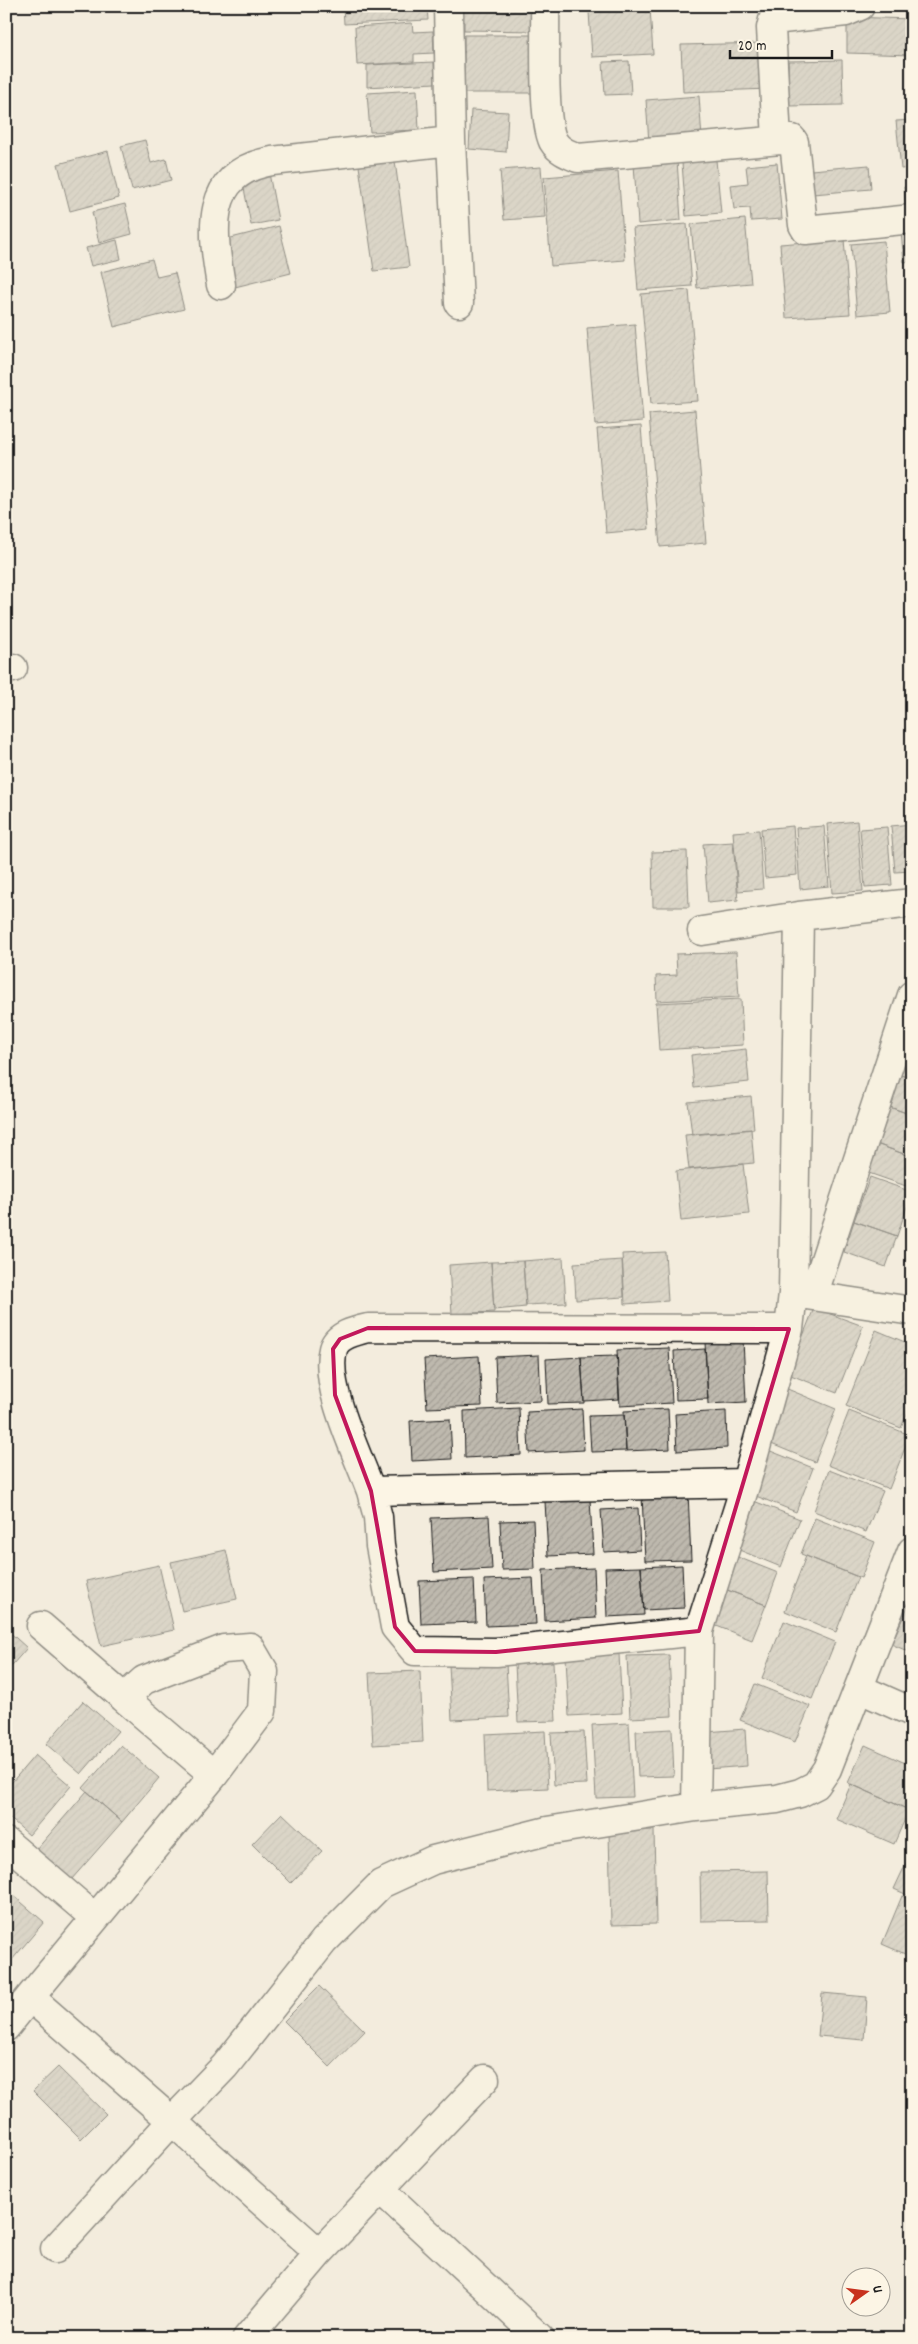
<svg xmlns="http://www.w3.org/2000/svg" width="918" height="2344" viewBox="0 0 918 2344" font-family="Dekko,sans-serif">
<defs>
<pattern id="building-hatch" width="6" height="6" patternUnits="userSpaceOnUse" patternTransform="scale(1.25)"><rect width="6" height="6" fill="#beb9ae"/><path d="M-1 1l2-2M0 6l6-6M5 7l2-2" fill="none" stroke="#a39e95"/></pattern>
</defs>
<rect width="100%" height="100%" fill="#f3ecdd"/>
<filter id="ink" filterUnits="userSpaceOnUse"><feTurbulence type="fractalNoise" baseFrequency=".02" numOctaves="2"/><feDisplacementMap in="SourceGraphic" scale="10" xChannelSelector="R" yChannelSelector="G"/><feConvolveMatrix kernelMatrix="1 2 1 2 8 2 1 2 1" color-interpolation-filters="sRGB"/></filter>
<g filter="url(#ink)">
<path fill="url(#building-hatch)" stroke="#1c1c1c" d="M343,6H427L428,20L344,24Z
M464,6H540L539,31L464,30Z
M650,8L653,54L592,57L589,12Z
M847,17L912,19V55L847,53Z
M412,23L413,32L433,31L434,53L414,54V62L357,65L355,27Z
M464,35H536V93H464Z
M769,43L771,89L683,92L681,45Z
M842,60L843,105L789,106L788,61Z
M629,61L631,94L605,95L603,62Z
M434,62L435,83L367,87V65Z
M417,90L419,130L370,132L367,93Z
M699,96L702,139L649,143L646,100Z
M471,110L508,112L506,152L469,149Z
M912,120V168L901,169L896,121Z
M145,140L151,163L166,159L171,180L132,190L121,146Z
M108,151L119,198L70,211L58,164Z
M677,160L681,220L638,224L634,164Z
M716,160L721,213L686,216L682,163Z
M395,161L409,267L374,271L359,166Z
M777,163L782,219L751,221L750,208L734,209L731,185L748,183L746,166Z
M869,165L871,189L813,194L811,170Z
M541,167L545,217L504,220L500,170Z
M618,171L625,260L551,266L544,177Z
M269,173L278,220L251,225L242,178Z
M912,186V210L906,211L904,187Z
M125,204L132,234L99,243L92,212Z
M745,219L751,283L697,288L691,224Z
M687,224L692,286L638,290L633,228Z
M279,226L291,273L231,288L219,241Z
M912,231V261L904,262L901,232Z
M844,239L850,314L786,318L780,244Z
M117,240L121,259L91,266L86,248Z
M884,241L890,312L857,315L851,244Z
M152,259L157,277L175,273L184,309L114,327L101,272Z
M689,290L698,401L651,404L641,294Z
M635,324L643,421L595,425L587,328Z
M695,410L706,543L660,547L649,414Z
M641,426L649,529L606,533L597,429Z
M857,821L863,891L832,893L827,824Z
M912,824V871L895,872L891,826Z
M793,826L797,875L765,878L761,829Z
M824,826L829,886L800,889L796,828Z
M887,827L892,885L865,887L860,829Z
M759,830L763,889L738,891L733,832Z
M733,842L738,900L708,903L703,844Z
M687,851L689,907H653L652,852Z
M736,952L739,997L657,1001L656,976L677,975L676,954Z
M741,999L743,1045L659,1050L656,1003Z
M912,1037V1079L893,1072Z
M746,1049L749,1082L694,1088L691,1055Z
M889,1071L912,1079V1115L878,1103Z
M751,1096L754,1129L692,1135L688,1102Z
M887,1106L912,1115V1157L874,1143Z
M751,1129L754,1163L689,1169L685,1135Z
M876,1144L912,1157V1169L906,1186L866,1172Z
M743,1164L749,1214L681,1221L676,1171Z
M870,1177L912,1192L897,1236L854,1221Z
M854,1221L897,1236L886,1267L844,1252Z
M665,1252L668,1301L625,1304L622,1254Z
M563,1258L566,1303L526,1305L523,1261Z
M622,1260L624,1297L576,1300L574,1263Z
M523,1261L526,1307L494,1310L491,1262Z
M491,1262L494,1312L452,1314L449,1265Z
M814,1308L863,1326L837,1393L788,1374Z
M876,1330L912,1345V1402L901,1428L846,1406Z
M743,1340L746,1402L708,1404L705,1342Z
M669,1348L672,1403L620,1406L617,1350Z
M705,1349L708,1399L676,1400L674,1351Z
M539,1355L541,1401L497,1403L495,1357Z
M479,1356L482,1406L427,1408L424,1359Z
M617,1356L619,1399L584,1401L581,1357Z
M581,1357L584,1403L548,1404L546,1359Z
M785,1388L836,1409L815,1462L764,1441Z
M519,1408L521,1455L465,1458L464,1411Z
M582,1409L584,1450L529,1453L527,1412Z
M668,1409L670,1449L626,1451L624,1411Z
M726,1411L727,1448L677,1451L675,1414Z
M849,1411L910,1435L889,1489L828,1465Z
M624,1415L626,1451L591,1452L589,1416Z
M450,1419L452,1459L412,1461L410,1421Z
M763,1448L813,1468L796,1512L746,1492Z
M829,1470L883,1491L866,1532L814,1511Z
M688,1492L691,1560L645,1561L642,1495Z
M746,1498L800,1519L781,1567L727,1545Z
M590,1499L593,1554L548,1556L545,1501Z
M638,1508L640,1550L604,1552L601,1510Z
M489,1516L492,1569L434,1572L431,1518Z
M815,1518L875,1542L861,1578L801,1554Z
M533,1520L535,1569L502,1570L500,1521Z
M226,1550L237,1599L182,1611L171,1562Z
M735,1556L778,1573L766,1605L722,1588Z
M806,1556L858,1577L836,1632L785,1611Z
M159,1565L174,1630L101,1646L86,1581Z
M682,1565L684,1608L644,1610L641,1567Z
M641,1567L644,1615L607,1617L605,1568Z
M594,1568L596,1618L545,1621L543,1570Z
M533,1578L536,1624L486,1626L484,1580Z
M474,1579L476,1622L421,1624L419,1581Z
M722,1588L766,1605L752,1640L709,1623Z
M912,1598V1653L891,1644Z
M784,1621L835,1642L812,1699L762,1678Z
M6,1629L27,1648L6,1672Z
M619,1654L622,1713L569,1716L566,1657Z
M669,1655L672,1716L630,1718L627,1656Z
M553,1662L556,1721L518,1722L515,1664Z
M506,1663L509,1717L452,1720L449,1665Z
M420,1671L423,1742L373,1745L369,1673Z
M755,1684L810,1706L795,1742L740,1720Z
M83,1701L118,1731L81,1774L46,1744Z
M629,1723L633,1797L596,1798L592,1725Z
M672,1729L674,1776L638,1777L636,1731Z
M745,1729L747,1766L708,1769L706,1732Z
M545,1731L548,1788L487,1791L485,1734Z
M584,1732L587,1784L554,1785L551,1733Z
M121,1745L159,1778L122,1822L83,1788Z
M865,1745L912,1766V1804L909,1810L848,1783Z
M35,1755L71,1786L29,1835L6,1815V1789Z
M851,1784L909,1810L894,1844L836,1819Z
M87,1791L122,1822L71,1880L36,1850Z
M282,1813L322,1851L291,1883L252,1844Z
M654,1830L656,1924L611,1925L609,1831Z
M909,1857L912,1858V1897L894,1889Z
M768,1871L769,1920L701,1921L700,1872Z
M6,1889L44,1922L6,1967Z
M902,1896L912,1901V1957L882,1944Z
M319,1986L365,2031L330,2067L284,2021Z
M822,1993L867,1997L864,2040L818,2036Z
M58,2067L106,2114L81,2139L33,2091Z"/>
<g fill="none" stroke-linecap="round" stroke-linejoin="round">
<g stroke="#1c1c1c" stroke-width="31">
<path id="minor" d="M448,6L451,141L459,303
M545,6C546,36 542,118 553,141C559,151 568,154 578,158L792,139L794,142L803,225L806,230L912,219
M777,140L771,28L773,20L846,12L860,6
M221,285C212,232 203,173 272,161L451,141
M6,669L13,668
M702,931L799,916L912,903
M793,1293L799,916
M813,1296L912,995
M746,1483L371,1491C358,1455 323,1386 333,1349C337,1335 355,1331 368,1328L789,1329
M371,1491L378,1517L380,1546L395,1627L415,1651L496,1652L699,1631L746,1483L789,1329L793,1293L912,1311
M41,1626L124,1698
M860,1689L912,1712
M214,1775L124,1698L144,1680L224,1649L250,1647L264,1671L262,1711L214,1775L30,1997L172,2121L225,2066L324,1941L381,1884L433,1860L547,1831L696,1807L777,1799L800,1793L816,1785L827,1769L912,1551
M696,1807L699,1631
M6,1842L95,1918
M6,2027L30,1997
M380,2189L540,2338
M55,2249L172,2121L319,2253L247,2338
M319,2253L485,2079"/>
</g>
<use href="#minor" stroke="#fcf5e5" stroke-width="28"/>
</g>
</g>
<path d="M0 0H918V2344H0ZM368,1328L789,1329L699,1631L496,1652L415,1651L395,1627L371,1491L335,1395L333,1349L340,1339Z" fill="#f3ecdd" fill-opacity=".55" fill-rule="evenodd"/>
<path fill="none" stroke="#c2185b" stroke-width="4" stroke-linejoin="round" d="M368,1328L789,1329L699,1631L496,1652L415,1651L395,1627L371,1491L335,1395L333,1349L340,1339Z"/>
<rect width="918" height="2344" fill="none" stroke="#fcf5e5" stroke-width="25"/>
<rect x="12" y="12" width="893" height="2319" fill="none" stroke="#1c1c1c" stroke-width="2" filter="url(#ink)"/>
<g transform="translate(866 2292) rotate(76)"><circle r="24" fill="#fcf5e5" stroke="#a29e95"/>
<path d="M0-4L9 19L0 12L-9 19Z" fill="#c8321e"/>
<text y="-8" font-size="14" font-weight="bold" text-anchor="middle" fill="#1c1c1c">U</text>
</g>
<path d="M730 50v8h102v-8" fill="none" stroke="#1c1c1c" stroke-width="2.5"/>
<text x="738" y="50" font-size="15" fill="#1c1c1c" stroke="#fcf5e5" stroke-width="4" paint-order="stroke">20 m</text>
</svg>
